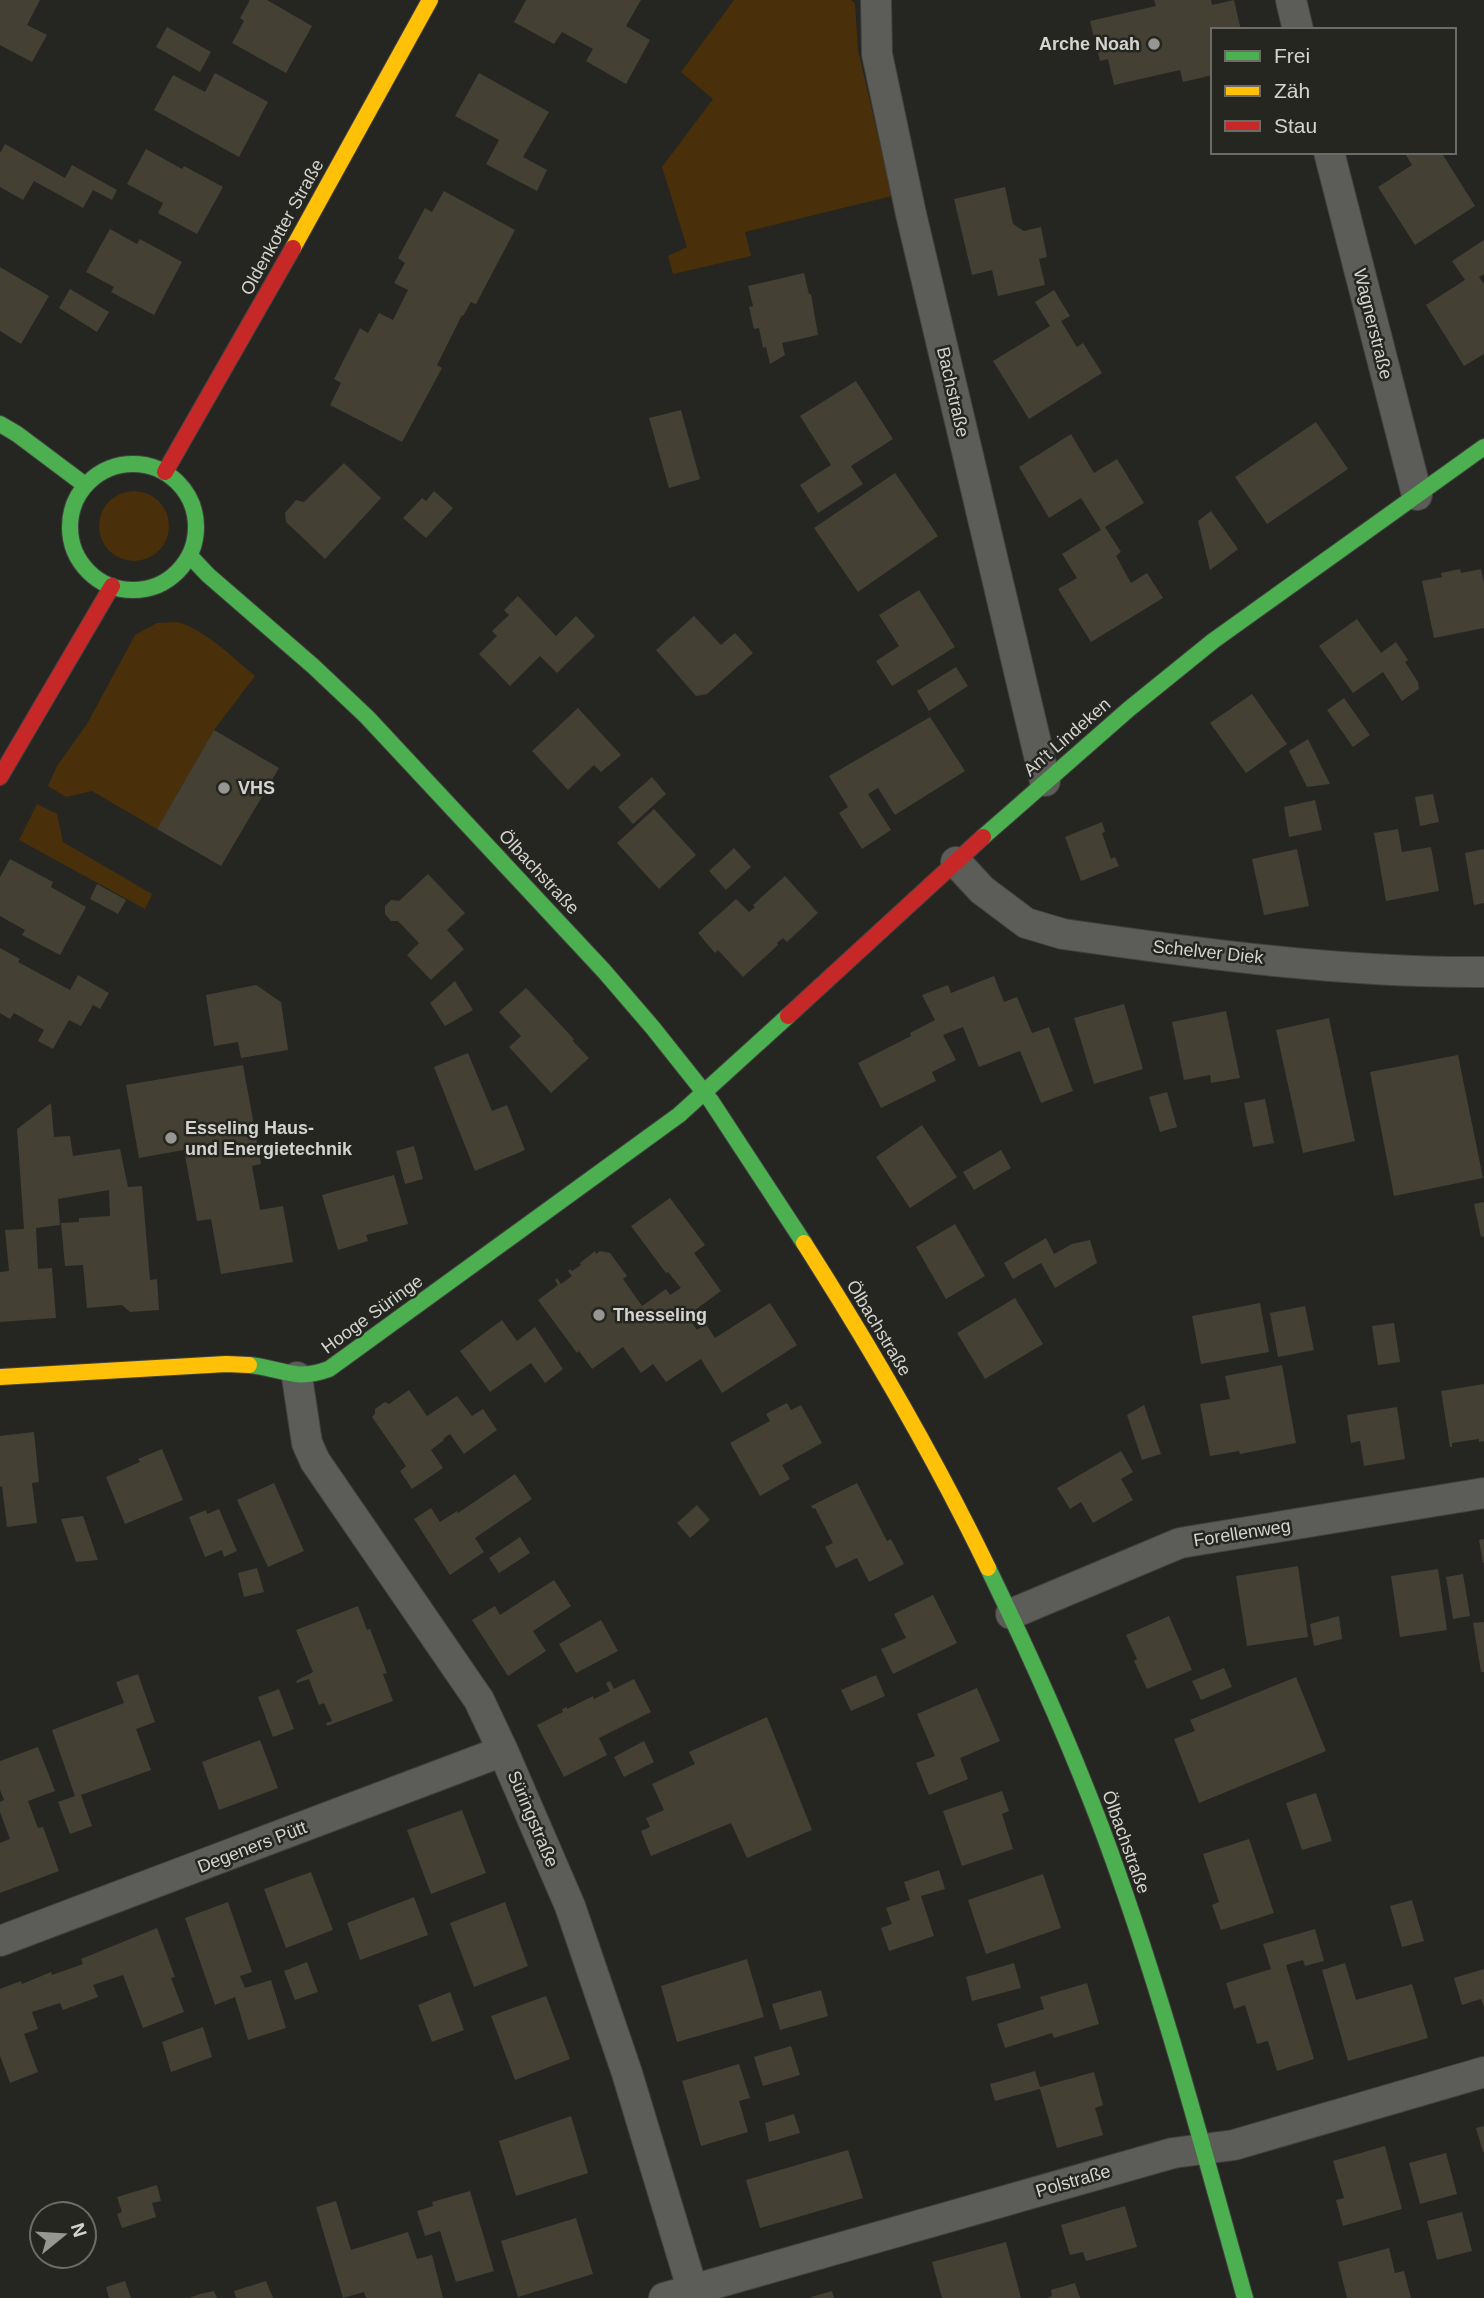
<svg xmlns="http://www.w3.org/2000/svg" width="1484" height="2298" viewBox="0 0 1484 2298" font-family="Arial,sans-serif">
<rect width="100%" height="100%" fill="#252522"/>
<path fill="#4a300a" d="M734,0H851L855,3L858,50L892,196L745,232L751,256L673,274L668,256L687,247L662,167L713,99L681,72Z
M99 526a35 35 0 1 1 70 0a35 35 0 1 1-70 0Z
M178,622C208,632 231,656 255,676L214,730L157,829L92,791L66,797L48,786L57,766L87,724L135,635L157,623Z
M37,804L57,814L63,842L152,894L145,909L19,840Z"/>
<path fill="#444034" d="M0,0H40L27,25L47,35L32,62L0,45Z
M250,0H267L312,26L286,73L232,43L244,21L240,18Z
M526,0H641L626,26L650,40L626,84L586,61L593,49L562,32L554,44L514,22Z
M1154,0H1211L1212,5L1234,0L1241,30H1213V75L1183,82L1180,70L1114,85L1108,59L1100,61L1090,21L1156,6Z
M167,27L211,52L200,72L156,47Z
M215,73L268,102L239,157L154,110L173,75L205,92Z
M479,73L549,112L523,157L547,170L537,191L486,164L499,140L455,116Z
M5,144L65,178L72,165L117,190L112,200L93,190L83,208L34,181L23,200L0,187V153Z
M146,149L182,169L184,166L223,187L197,234L158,213L163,203L127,184Z
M1404,152H1441L1475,206L1415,245L1378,187L1412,165Z
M1005,187L1013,224L1024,231L1041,227L1047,257L1039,259L1045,285L998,296L992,270L972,275L954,199Z
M444,191L515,230L476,304L471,302L463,316L462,315L437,365L442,368L402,442L330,405L341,383L334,379L360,328L368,333L379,313L393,320L408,290L394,283L405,263L398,258L425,208L432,212Z
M110,229L137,244L140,239L182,262L154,315L111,292L114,287L86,272Z
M1484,240V274L1479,277L1484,284V354L1464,366L1426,305L1465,280L1452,261Z
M0,267L49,296L21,344L0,331Z
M804,273L809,294H811L818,335L782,343L785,355L770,364L766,347L763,348L759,328L754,329L749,307L753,306L748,286Z
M70,289L109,312L97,332L59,308Z
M1054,290L1070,316L1061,321L1077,347L1083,343L1102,373L1029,419L993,361L1050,326L1035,302Z
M856,381L893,439L851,466L863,484L818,513L800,485L831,465L800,416Z
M681,410L700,479L669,488L649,418Z
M1316,422L1348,469L1267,524L1235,477Z
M1071,434L1094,473L1117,459L1144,503L1105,527L1121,552L1116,556L1131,583L1147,573L1163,598L1091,642L1058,589L1077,578L1062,554L1101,530L1081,498L1049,518L1019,467Z
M344,463L381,498L325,559L286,522L285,513L296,500L304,502Z
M895,473L938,536L858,592L814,528Z
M434,491L453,508L426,538L403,518L422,498L426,501Z
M1211,511L1238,549L1210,570L1198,521Z
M1460,569L1461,573L1481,569L1484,583V628L1434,638L1422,581L1442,577L1441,573Z
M919,590L955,647L892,686L876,661L899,646L879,615Z
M518,596L556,636L576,616L595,636L557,673L540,656L510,686L479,654L497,636L492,631L509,615L504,610Z
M694,616L721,645L735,633L753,653L707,694L696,696L656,650Z
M1357,619L1381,653L1396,642L1408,660L1405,662L1418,682L1419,689L1402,701L1383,672L1353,693L1319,646Z
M956,667L968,686L929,711L917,691Z
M1252,694L1287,744L1246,773L1210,723Z
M1344,698L1370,735L1353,747L1327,710Z
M578,708L621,755L601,772L594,765L568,790L532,751Z
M930,717L965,771L895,815L878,788L868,794L891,830L862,849L839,813L848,807L829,776Z
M214,730L279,768L221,866L157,829Z
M1308,739L1330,784L1307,787L1289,751Z
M652,777L666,794L633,824L618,807Z
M1433,794L1439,822L1420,826L1415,797Z
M1315,800L1322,830L1289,837L1284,807Z
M654,809L696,855L659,889L617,843Z
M1102,822L1105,832L1102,833L1111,859L1115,857L1119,866L1081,881L1065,837Z
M1398,829L1402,852L1431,847L1439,891L1386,901L1374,833Z
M734,848L751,867L726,890L709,871Z
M1297,849L1309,906L1264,915L1252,859Z
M1484,849V903L1474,905L1465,853Z
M10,859L53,882L51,887L86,907L60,955L22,935L25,930L0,916V877Z
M428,874L465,913L447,930L464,949L431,980L407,955L419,943L398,921H391L385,914V906L391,900L399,901Z
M785,876L818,913L787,942L783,938L777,943L778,945L743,977L718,950L715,953L698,933L736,899L749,912L755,907L753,905Z
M97,884L126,900L118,914L90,899Z
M0,948L20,959L18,962L70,990L78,975L109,993L100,1009L93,1005L81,1026L69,1020L53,1049L38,1041L44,1030L14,1013L10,1019L0,1013Z
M994,976L1004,1002L1017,997L1032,1033L1049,1027L1073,1091L1041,1103L1020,1051L979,1067L963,1027L943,1035L956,1060L932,1072L936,1081L881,1108L858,1063L911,1036L910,1033L935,1020L922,995L948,985L951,993Z
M455,981L473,1010L445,1026L430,1003Z
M256,985L281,1002L288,1050L241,1058L238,1042L214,1046L206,995Z
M526,988L574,1039L573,1041L589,1058L551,1093L509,1047L521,1036L499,1012Z
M1124,1004L1143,1069L1094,1084L1074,1018Z
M1226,1011L1240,1078L1211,1083L1210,1075L1184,1080L1172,1022Z
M1329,1018L1355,1141L1303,1153L1276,1030Z
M468,1053L492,1111L507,1105L525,1150L475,1171L434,1067Z
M1458,1055L1483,1178L1394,1196L1370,1072Z
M243,1065L261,1164L252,1166L260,1210L283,1206L293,1262L221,1274L211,1219L197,1221L184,1150L139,1158L126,1085Z
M1167,1092L1177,1127L1160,1132L1149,1097Z
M1265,1099L1274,1143L1253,1147L1244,1103Z
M51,1103L54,1137L70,1136L73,1156L120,1149L128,1187L142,1186L150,1280L157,1279L159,1310L130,1312L122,1305L87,1308L83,1265L65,1266L61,1223L79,1222V1218L110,1216L109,1190L58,1199L60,1225L36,1228L38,1269L52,1268L56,1318L0,1322V1272L9,1271L5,1230L24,1229L17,1129Z
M922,1125L957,1177L910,1208L876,1157Z
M414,1146L423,1179L405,1184L396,1151Z
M1001,1150L1011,1168L974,1190L963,1172Z
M394,1175L408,1224L366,1235L368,1241L338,1250L322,1195Z
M670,1198L705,1245L694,1253L721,1291L687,1316L697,1330L706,1324L715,1338L770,1303L797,1345L722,1393L701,1359L666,1382L653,1364L641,1373L623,1347L592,1369L579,1351L577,1353L538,1300L558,1285L555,1280L557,1278L561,1284L572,1276L568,1271L570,1269L572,1271L581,1265L580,1263L595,1251L596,1254L600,1251L610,1253L627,1276L623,1279L642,1306L666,1289L670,1295L681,1288L668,1272L666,1273L631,1226Z
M1484,1202V1236L1481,1237L1474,1204Z
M955,1224L985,1276L946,1299L916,1247Z
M1046,1238L1054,1254L1072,1244L1090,1240L1097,1263L1055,1288L1041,1263L1013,1279L1004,1263Z
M1015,1298L1043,1344L985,1379L957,1333Z
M1260,1303L1269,1352L1201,1364L1192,1316Z
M1305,1306L1314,1350L1278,1357L1270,1313Z
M502,1320L517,1341L535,1327L563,1369L545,1383L531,1363L490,1392L460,1351Z
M1394,1323L1400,1362L1378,1365L1372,1326Z
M1282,1365L1296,1443L1240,1454L1239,1451L1210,1456L1200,1404L1230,1399L1225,1376Z
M1484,1384V1441L1479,1442V1439L1452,1443V1447H1450L1441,1391Z
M409,1390L427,1416L457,1396L472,1416L483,1409L497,1430L464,1454L450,1434L443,1439L444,1440L431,1450L443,1468L412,1489L400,1471L406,1466L372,1417L375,1414V1409L385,1402L389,1404Z
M787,1403L791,1410L801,1405L822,1443L782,1465L790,1479L760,1496L730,1443L770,1421L766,1414Z
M1144,1405L1161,1454L1142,1460L1127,1415Z
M1397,1407L1405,1459L1364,1466L1360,1441L1351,1443L1347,1415Z
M34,1432L39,1482L32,1483L37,1523L7,1527L2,1486L0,1487V1436Z
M162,1449L183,1500L125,1524L106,1477L140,1462L138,1459Z
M1121,1451L1133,1472L1121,1479L1133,1500L1093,1523L1081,1502L1070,1509L1057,1488Z
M515,1474L532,1499L475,1538L484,1552L450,1575L414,1519L431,1508L440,1522L457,1511L458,1513Z
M274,1483L304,1551L268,1567L237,1500Z
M857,1483L887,1541L891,1539L904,1564L869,1582L857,1558L836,1568L825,1547L833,1543L815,1508L813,1509L811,1506Z
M697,1505L710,1520L690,1538L677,1523Z
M219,1509L237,1551L224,1557L222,1550L205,1557L189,1517L206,1510L207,1514Z
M83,1516L98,1560L76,1562L61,1519Z
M520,1537L530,1553L499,1573L489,1558Z
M1484,1539V1563H1483L1479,1540Z
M1298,1566L1308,1637L1247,1646L1236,1576Z
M257,1568L264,1592L244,1597L238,1573Z
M1438,1569L1447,1630L1400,1637L1391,1576Z
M1463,1574L1470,1616L1453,1619L1446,1577Z
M554,1580L571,1606L533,1631L546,1651L508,1676L472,1620L495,1606L500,1615Z
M933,1595L957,1643L893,1674L881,1649L906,1638L894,1614Z
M358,1606L367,1630L370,1629L387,1673L383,1674L393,1701L327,1726L326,1723L332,1721L324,1703L319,1705L309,1679L297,1683L296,1681L313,1672L296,1630Z
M1169,1616L1192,1670L1147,1689L1134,1661L1137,1659L1126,1635Z
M1339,1616L1342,1639L1314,1646L1310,1624Z
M601,1620L618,1651L576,1673L559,1644Z
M1484,1622V1672H1481L1473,1623Z
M1224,1668L1232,1687L1201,1700L1192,1681Z
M138,1674L155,1722L136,1729L151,1770L81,1795L92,1826L70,1834L58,1802L75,1796L52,1730L124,1703L116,1682Z
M876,1675L885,1696L851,1711L841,1690Z
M1296,1677L1326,1751L1199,1803L1174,1739L1195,1731L1190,1720Z
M634,1679L651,1712L599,1738L607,1755L564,1777L537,1725L563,1712L562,1709L567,1707V1709L593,1696L594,1699L610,1691L606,1683L610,1681L614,1689Z
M977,1688L1000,1741L960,1758L968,1779L929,1795L916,1763L935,1756L917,1714Z
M279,1689L294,1729L273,1737L258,1697Z
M767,1717L812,1830L747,1858L731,1823L651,1856L641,1831L650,1827L646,1818L664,1810L652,1784L695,1764L689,1752Z
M260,1740L278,1788L219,1810L202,1762Z
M644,1741L654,1762L624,1777L614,1757Z
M38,1747L55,1791L28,1801L38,1828L43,1827L59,1871L0,1893V1843L10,1839L0,1812V1802L4,1800L0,1790V1761Z
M1002,1791L1009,1811L1002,1814L1013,1849L962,1866L943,1811Z
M1316,1793L1332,1841L1302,1850L1286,1803Z
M462,1810L486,1873L431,1894L407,1830Z
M1249,1839L1274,1913L1221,1930L1212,1905L1219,1902L1203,1854Z
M939,1870L945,1889L921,1896L934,1936L889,1951L881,1928L892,1924L886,1908L910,1900L904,1882Z
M311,1872L333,1930L286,1948L264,1889Z
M1043,1874L1061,1928L986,1954L968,1900Z
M414,1897L428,1935L360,1960L347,1923Z
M1412,1900L1424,1941L1402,1947L1390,1906Z
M228,1902L252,1972L240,1976L245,1988L271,1980L286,2028L248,2040L235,1997L215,2005L185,1918Z
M505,1902L528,1966L474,1987L450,1923Z
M157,1928L175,1977L171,1978L184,2012L143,2028L123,1975L93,1985L98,1997L63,2010L60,2003L32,2012L38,2029L24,2034L38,2072L10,2083L0,2056V1989L21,1981L22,1984L51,1972L52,1975L83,1964L81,1959Z
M1315,1929L1324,1961L1305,1966L1303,1960L1286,1965L1314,2059L1277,2071L1268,2041L1257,2044L1245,2005L1234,2009L1226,1983L1271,1969L1263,1944Z
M747,1959L764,2017L677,2042L661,1986Z
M307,1962L318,1992L295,2000L284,1971Z
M1014,1963L1021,1988L972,2001L966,1977Z
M1345,1963L1356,2000L1412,1984L1428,2038L1348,2061L1322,1970Z
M1484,1969V2007L1481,1999L1462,2005L1454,1978Z
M1087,1983L1099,2024L1054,2038L1052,2033L1005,2048L997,2024L1044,2009L1040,1997Z
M821,1990L828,2016L780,2030L772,2004Z
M450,1992L464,2030L432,2042L418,2005Z
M546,1996L570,2059L515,2080L491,2016Z
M203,2027L212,2057L171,2072L162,2042Z
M791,2046L800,2075L763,2086L754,2057Z
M739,2064L750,2098L739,2101L748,2132L701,2146L682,2081Z
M1035,2071L1040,2087L1094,2072L1103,2105L1095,2108L1103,2135L1057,2148L1040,2089L995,2101L990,2084Z
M794,2114L800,2133L769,2142L765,2123Z
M571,2116L588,2173L516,2196L499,2141Z
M1484,2126V2152H1483L1476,2128Z
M1385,2146L1402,2209L1343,2226L1336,2200L1344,2198L1333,2161Z
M848,2150L863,2198L760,2228L746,2180Z
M1446,2153L1457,2194L1420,2204L1409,2163Z
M157,2185L161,2201L152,2203L156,2217L122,2228L117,2214L122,2212L117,2197Z
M470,2191L494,2271L456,2282L440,2231L425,2236L417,2211L433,2206L432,2202Z
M336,2201L351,2250L408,2232L417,2259L432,2255L443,2298H366L364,2292L343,2298L316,2207Z
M1125,2206L1137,2247L1086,2261L1083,2252L1070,2255L1061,2225Z
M1462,2212L1472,2251L1437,2260L1427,2221Z
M576,2218L593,2274L518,2297L501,2241Z
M1006,2242L1021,2298H942L932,2262Z
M1389,2248L1395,2273L1404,2271L1411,2298H1347L1338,2262Z
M125,2281L131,2298H109L106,2287Z
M266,2281L273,2298H236L234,2291Z
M1075,2283L1080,2298H1047L1052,2296L1051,2290Z
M214,2291L217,2298H189L200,2294Z
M832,2291L834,2298H811V2297Z"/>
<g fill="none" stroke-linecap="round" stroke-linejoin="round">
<g stroke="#41413f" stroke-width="32">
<path id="street" d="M876,0L877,54L911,214L1045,781
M1291,0L1298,30
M1329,152L1417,495
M956,862L982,890L1026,923L1063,934C1202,954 1343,973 1484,972
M297,1377L307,1443L315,1461L479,1700L503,1751L570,1906L627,2073L695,2298
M1011,1614L1180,1543L1484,1493
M0,1941L503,1751
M664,2298L1173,2153L1234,2145L1484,2072"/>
</g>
<g stroke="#41413f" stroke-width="18">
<path id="fast" d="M0,424L17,434L85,485
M70 527a63 63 0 1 1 126 0a63 63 0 1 1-126 0Z
M190,556L208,575L313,666L367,717L604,971L653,1028L711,1101L804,1243
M983,837L1129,709L1213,641L1484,447
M249,1365C283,1368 293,1382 329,1369L679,1115L788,1016
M988,1568C1033,1661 1075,1754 1110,1851C1163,1997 1203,2148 1245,2298"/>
</g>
<g stroke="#41413f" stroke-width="18">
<path id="slow" d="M293,248L430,0
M804,1243C871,1348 934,1456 988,1568
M0,1377L226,1364L249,1365"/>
</g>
<g stroke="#41413f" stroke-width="18">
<path id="jam" d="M165,472L293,248
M0,777L112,586
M788,1016L983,837"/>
</g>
<use href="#street" stroke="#5c5c59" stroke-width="30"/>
<use href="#fast" stroke="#4caf50" stroke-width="16"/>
<use href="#slow" stroke="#ffc107" stroke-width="16"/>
<use href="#jam" stroke="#c62828" stroke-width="16"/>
</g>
<g fill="#969693" stroke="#262621" stroke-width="2.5">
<circle cx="1154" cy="44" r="7"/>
<circle cx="224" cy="788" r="7"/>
<circle cx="171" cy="1138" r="7"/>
<circle cx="599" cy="1315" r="7"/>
</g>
<g text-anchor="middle" stroke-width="5" stroke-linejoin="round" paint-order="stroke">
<g font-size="18" font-weight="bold" fill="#d3d3d0" stroke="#262621" text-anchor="start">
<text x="1140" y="50" text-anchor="end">Arche Noah</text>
<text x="238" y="794">VHS</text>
<text x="185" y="1134">Esseling Haus-<tspan x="185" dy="21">und Energietechnik</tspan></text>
<text x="613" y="1321">Thesseling</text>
</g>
<g font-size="18" fill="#d3d3d0" stroke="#262621">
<text transform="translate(282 227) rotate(-61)" y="6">Oldenkotter Straße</text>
<text transform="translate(1373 324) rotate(76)" y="6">Wagnerstraße</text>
<text transform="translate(953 392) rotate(77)" y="6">Bachstraße</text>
<text transform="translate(1067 737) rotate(-41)" y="6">An't Lindeken</text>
<text transform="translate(539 872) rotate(47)" y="6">Ölbachstraße</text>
<text transform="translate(1208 952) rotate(6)" y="6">Schelver Diek</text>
<text transform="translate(372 1314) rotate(-36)" y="6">Hooge Süringe</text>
<text transform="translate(879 1328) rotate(59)" y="6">Ölbachstraße</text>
<text transform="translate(1242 1533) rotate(-9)" y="6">Forellenweg</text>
<text transform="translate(533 1819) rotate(67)" y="6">Süringstraße</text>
<text transform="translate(1126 1842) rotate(70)" y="6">Ölbachstraße</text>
<text transform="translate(252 1847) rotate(-21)" y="6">Degeners Pütt</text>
<text transform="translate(1073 2181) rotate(-16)" y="6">Polstraße</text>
</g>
</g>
<rect x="1211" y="28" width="245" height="126" fill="#262621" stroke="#6b6b67" stroke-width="2"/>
<rect x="1225" y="51" width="35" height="10" fill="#4caf50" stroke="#6b6b67" stroke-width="2"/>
<text x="1274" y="63" font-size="21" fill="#d3d3d0">Frei</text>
<rect x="1225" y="86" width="35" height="10" fill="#ffc107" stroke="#6b6b67" stroke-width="2"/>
<text x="1274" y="98" font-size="21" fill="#d3d3d0">Zäh</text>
<rect x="1225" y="121" width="35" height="10" fill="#c62828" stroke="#6b6b67" stroke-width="2"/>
<text x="1274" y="133" font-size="21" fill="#d3d3d0">Stau</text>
<g transform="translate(63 2235) rotate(72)"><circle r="33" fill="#262621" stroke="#6b6b67" stroke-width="2"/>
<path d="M0-5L12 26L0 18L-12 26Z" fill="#969693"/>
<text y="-10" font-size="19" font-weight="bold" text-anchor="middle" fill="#d3d3d0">N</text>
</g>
</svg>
